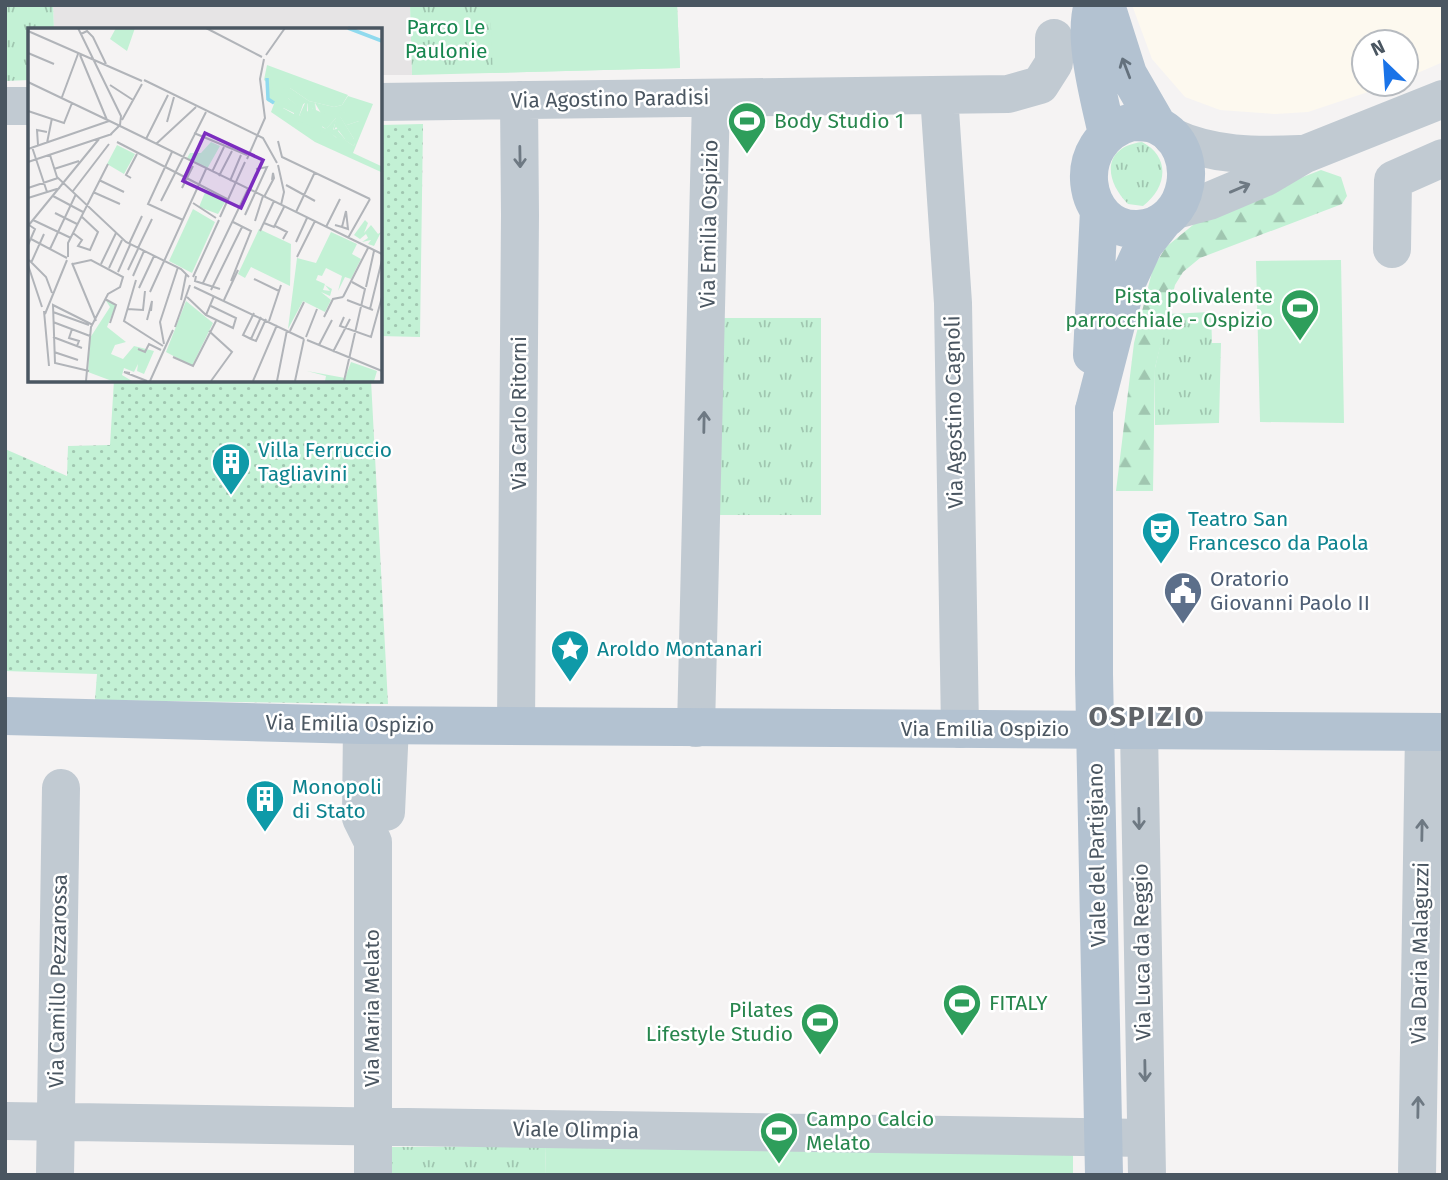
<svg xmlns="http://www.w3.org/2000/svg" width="1448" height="1180" viewBox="0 0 1448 1180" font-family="'Fira Sans',sans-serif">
<defs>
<pattern id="grass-tufts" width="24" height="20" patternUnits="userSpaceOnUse" patternTransform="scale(1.75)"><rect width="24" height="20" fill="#c3f1d5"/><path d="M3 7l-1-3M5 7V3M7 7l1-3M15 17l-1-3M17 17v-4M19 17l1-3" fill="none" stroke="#a0c6b0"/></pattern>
<pattern id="forest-firs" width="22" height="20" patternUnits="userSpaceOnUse" patternTransform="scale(1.75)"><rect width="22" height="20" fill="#c3f1d5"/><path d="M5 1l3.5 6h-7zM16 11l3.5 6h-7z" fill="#a0c6b0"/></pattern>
<pattern id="garden-dots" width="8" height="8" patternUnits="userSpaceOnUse" patternTransform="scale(1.75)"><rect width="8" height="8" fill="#c3f1d5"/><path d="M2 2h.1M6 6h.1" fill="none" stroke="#a0c6b0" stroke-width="1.8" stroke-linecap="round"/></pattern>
</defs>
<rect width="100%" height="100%" fill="#f5f3f3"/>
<path fill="#fdf9ef" d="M1132,5H1443V62L1406,78V42H1364V84H1392L1308,112L1275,114L1220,110L1185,97L1152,59Z"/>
<path fill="#e6e4e5" d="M53,5H410L412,75H380V30H54Z"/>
<path fill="url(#grass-tufts)" d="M5,5H53L54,30H30V80L5,81Z
M410,5H677L680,68L412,75Z
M1142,142C1171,157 1167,188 1143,206L1128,204C1104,180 1102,147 1142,142Z
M1211,312L1212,343H1221L1219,423L1155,425V368L1167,314Z
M720,318H821V515H720Z
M546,1146L545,1175H392L390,1147Z"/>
<path fill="url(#forest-firs)" d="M1321,170L1341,177L1347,196L1342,204L1200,258L1183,272L1175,285L1155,368L1153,491H1116L1134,343L1153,268L1166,247L1204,216Z"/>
<path fill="url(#garden-dots)" d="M423,124L420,337L380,336V125Z
M114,380H371L388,704L95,700L97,674L5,671V449L67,476L68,446L110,445Z"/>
<path fill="#c3f1d5" d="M490,5H677L680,68L493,73Z
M1341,260L1344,423L1260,422L1256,261Z
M1073,1145V1175H545L546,1146Z"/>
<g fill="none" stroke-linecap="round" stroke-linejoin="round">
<path stroke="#c1cad2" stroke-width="38" d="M939,95L953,303L960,729
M380,102L1008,94L1040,85L1054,63V38
M5,106H30
M1172,137C1212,156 1256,156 1300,154
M1176,210L1209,201L1266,177L1305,154L1443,99
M1392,249L1393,180L1443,158
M362,725L361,818L373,842V1175
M516,726L520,215L519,100
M696,728L711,98
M1139,730L1147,1175
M386,812L390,726
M5,1121L1146,1138
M55,1175L61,788
M1417,1175L1424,732"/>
<path stroke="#b3c2d1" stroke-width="38" d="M1093,5C1082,37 1100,101 1107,134
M1106,5L1128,74L1158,126
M1132,122C1140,122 1150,122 1158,126C1203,148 1192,226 1138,229C1081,231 1067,140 1132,122Z
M1092,355L1099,210
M1094,410L1127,282L1144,245L1164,220
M5,716L362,725L1443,732"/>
<path stroke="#b3c2d1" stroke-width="38" d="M1094,410V674L1104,1175"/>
</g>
<defs><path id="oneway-shaft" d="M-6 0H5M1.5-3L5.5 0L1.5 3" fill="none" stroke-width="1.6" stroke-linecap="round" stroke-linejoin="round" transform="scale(1.75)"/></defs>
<use stroke="#64717d" href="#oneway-shaft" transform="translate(1126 68) rotate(-111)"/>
<g stroke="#6e7983">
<use href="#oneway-shaft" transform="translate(520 157) rotate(89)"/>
<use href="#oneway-shaft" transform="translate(1240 188) rotate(-23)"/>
<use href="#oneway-shaft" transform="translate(704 422) rotate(-89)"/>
<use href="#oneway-shaft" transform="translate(1139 819) rotate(89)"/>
<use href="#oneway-shaft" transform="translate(1422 830) rotate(-89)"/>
<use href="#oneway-shaft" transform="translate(1145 1071) rotate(89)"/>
<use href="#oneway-shaft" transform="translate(1418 1107) rotate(-89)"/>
</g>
<defs>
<g id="stadium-pin" transform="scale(2.0125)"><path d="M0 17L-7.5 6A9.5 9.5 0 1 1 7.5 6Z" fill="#2e9e5b" stroke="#fff"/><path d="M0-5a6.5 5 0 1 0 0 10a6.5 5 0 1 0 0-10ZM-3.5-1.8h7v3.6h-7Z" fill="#fff"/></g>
<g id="building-pin" transform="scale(2.0125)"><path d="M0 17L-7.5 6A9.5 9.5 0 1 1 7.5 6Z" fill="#0f9aa8" stroke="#fff"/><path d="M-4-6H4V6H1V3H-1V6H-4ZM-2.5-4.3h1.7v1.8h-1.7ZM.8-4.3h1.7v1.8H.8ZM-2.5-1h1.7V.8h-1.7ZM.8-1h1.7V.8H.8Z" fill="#fff"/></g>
<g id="theatre-pin" transform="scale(2.0125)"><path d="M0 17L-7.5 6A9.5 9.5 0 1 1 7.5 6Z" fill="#0f9aa8" stroke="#fff"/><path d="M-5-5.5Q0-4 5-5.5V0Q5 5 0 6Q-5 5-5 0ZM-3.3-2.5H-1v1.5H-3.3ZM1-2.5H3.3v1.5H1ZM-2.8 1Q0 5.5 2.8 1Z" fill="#fff"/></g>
<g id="civic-pin" transform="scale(2.0125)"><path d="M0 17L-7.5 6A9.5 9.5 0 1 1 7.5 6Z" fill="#5c6f8a" stroke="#fff"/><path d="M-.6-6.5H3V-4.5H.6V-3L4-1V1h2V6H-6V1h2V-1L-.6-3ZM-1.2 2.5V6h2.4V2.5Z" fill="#fff"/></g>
<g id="sight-pin" transform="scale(2.0125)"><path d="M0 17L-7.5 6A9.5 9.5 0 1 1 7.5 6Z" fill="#0f9aa8" stroke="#fff"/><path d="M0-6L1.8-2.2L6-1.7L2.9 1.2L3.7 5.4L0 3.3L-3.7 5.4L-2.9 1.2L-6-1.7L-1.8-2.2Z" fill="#fff"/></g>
</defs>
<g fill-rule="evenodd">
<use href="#stadium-pin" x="747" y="121"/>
<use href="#stadium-pin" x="1300" y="308"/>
<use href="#building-pin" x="231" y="462"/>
<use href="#theatre-pin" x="1161" y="531"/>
<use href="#civic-pin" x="1183" y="591"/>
<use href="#sight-pin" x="570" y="649"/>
<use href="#building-pin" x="265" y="799"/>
<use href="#stadium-pin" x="962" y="1003"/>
<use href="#stadium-pin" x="820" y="1022"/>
<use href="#stadium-pin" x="779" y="1131"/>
</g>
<g text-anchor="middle" stroke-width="5" stroke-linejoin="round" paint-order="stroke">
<g font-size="21" fill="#17864f" stroke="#fff">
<text x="446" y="34">Parco Le<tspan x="446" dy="24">Paulonie</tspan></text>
</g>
<g font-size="21" fill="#4a5661" stroke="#fff">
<text transform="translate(610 99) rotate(-1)" y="7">Via Agostino Paradisi</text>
<text transform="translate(709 224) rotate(-89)" y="7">Via Emilia Ospizio</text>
<text transform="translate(954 412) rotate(-91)" y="7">Via Agostino Cagnoli</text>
<text transform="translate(519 413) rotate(-90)" y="7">Via Carlo Ritorni</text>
<text transform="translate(350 724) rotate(1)" y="7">Via Emilia Ospizio</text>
<text x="985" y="736">Via Emilia Ospizio</text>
<text transform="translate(1097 855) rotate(-91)" y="7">Viale del Partigiano</text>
<text transform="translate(1142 952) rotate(-91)" y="7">Via Luca da Reggio</text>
<text transform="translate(1420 953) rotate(-89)" y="7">Via Daria Malaguzzi</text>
<text transform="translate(58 981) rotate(-89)" y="7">Via Camillo Pezzarossa</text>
<text transform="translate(372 1008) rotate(-90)" y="7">Via Maria Melato</text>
<text transform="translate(576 1130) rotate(1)" y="7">Viale Olimpia</text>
</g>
<g font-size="21" fill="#27864d" stroke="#fff" text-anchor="start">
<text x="774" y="128">Body Studio 1</text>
<text x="1273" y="303" text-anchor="end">Pista polivalente<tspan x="1273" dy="24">parrocchiale - Ospizio</tspan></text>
<text x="989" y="1010">FITALY</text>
<text x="793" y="1017" text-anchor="end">Pilates<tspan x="793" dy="24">Lifestyle Studio</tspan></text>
<text x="806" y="1126">Campo Calcio<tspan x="806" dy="24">Melato</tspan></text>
</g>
<g font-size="21" fill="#0d838f" stroke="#fff" text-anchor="start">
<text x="258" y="457">Villa Ferruccio<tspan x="258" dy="24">Tagliavini</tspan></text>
<text x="1188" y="526">Teatro San<tspan x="1188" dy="24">Francesco da Paola</tspan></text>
<text x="597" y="656">Aroldo Montanari</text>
<text x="292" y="794">Monopoli<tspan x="292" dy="24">di Stato</tspan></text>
</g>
<g font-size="21" fill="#4e5e75" stroke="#fff" text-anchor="start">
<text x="1210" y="586">Oratorio<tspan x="1210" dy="24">Giovanni Paolo II</tspan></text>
</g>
<g font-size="28" font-weight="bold" letter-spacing="2" fill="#5f6368" stroke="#fff">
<text x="1147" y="726">OSPIZIO</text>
</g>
</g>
<g transform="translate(28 28)">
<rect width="354" height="354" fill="#f5f3f3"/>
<path d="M88,0H107L99,23L82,11ZM239,51L247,59L262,60L281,73L306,79L314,77L320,68L345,76L325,125L353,138V144L287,114L243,84L246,76L239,73ZM264,62L260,70L270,79L277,75L271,88L279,85V75L286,82L287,75L297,92L294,98L309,110L255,80ZM316,84L319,97L331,93L326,118L299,100L308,90L305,104L308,99L317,111H326L312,88ZM231,201L263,216L262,258L223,239L217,250L210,246ZM303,204L329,216L324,226L333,231L323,251L317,249L310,263L314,248L298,240L294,248L290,247L288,252L297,256L295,262L302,263L297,257L304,261L302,268L293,264L303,272L297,284L275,273L260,301L269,230L288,235ZM77,271L88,277L79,299L98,314L87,317L83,326L95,331L106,318L126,323L116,346L109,343L110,336L106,344L96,340L94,347L104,353H84L60,344L62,310L82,279ZM323,334L349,343L346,353H297L298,348L279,343L317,350Z" fill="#c3f1d5" fill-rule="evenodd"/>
<path d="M261,60L260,70L270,78L277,71L271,88L280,83L279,72L285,81L287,75L288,82L303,89L294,99L298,101L309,89L305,102L314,99L310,103L317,111H326L311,87L312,83L319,85V97L334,92L326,118L302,103L308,110L266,91V85L249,77L255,61ZM337,192L340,195L336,205L343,197L350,206L353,204L346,218L340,216L343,212L334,214L340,210L338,206L332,211L326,207Z" fill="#c3f1d5"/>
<path d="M183,114L192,118L179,141L159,130L162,125H173Z" fill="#c3f1d5"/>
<path d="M239,37L320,67L314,77L306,79L281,73L262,60H250L253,66L246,73L241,65L245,59L236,52ZM89,117L107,126L96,146L79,136ZM178,162L199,171L190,186L171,179ZM165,181L187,194L164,245L141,233ZM158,273L185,295L164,338L138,324Z" fill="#c3f1d5"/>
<path fill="none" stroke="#90daee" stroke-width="3.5" d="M320,0L354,13M239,50L240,71L246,75"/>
<path fill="none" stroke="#b1b4b9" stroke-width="2" d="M50,0L93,88L92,97L82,107M178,0L234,29M0,3L114,53M53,6L59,3L65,9L78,36M0,25L26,36M52,27L79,92M238,27L257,0M116,52L235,110L249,135M0,54L90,97M82,57L105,72M34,69L50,26M0,83L36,95L44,75M94,92L114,56M139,94L146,69M90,97L354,226M166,105L219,127M118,111L140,67M250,113L254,129L342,171M89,114L201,172M19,115L24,90M128,116L168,79M10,117L9,102L19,104M4,119L19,164M0,121L81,93M144,124L120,176L155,192M22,127L29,149L98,214L153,241L161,249M219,131L237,90L232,51L236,31M0,134L84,106M250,137L256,164L253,177M26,141L51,133M184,144L196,119M191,148L204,123M103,150L98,147L109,126M71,152L96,164M202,153L213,127M258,157L287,173M0,160L30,150M154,160L165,138M45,163L81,116M65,164L92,176M25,168L55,184M236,169L246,150L245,145L244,152M0,170L32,160M133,173L178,84M165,175L188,190M268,184L287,144M27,185L49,196M217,187L239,139L228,141M192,189L217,134M5,192L43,210M227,193L235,168M236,195L246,199L256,179M307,197L314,199L318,183L320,201L314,199M0,198L71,111M247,198L259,204L255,211M298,199L312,171M232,203L246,173M45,205L54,212L50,218L62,222L70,204L53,188M320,210L342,171M3,211L39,230M268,214L279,190M101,216L114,188M0,217L7,201L1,197M110,220L124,191M22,221L48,166M40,229V215L80,136M269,229L287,193M1,232L18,249L24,265M3,235L16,206M44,235L68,293M45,236L63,232L95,249L92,259L80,266L63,299L58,353M73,236L88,205M0,237L14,279M81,240L94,212M100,242L110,221M90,244L102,217M105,248L116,223M168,248L167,253L192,261M165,249L191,192M226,251L251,263M108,252L96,293L135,318M203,253L223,203L205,194M175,255L220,161M166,259L276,311M338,259L346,223M111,260L126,228M183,262L214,199M122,264L178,141M159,269L178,287M315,269L340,220M77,271L88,277L82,295M153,272L158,247M196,272L210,242M319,272L345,282M183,278L208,290L205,300L178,287L186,268M99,281L115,282L117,263M342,281L354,232M16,283L21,338M25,284L61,297M226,285L215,307L223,311L228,313L238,291M17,286L39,232M296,289L305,271L315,269M316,289L312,298L343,309L354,269M119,292L124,273L123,283M241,293L253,257M25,294L62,308M147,299L162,257M44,301L41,310L51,313L49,318M181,303L204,324L183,353M262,303L276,274M25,309L54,320M278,309L289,281M223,311L233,289M279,312L354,343M136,316L132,294L150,239M291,317L304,292M110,321L117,324L121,316L133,322M26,324L50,332M305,324L322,291M145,329L165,338L188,293M61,343L27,335L25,277L65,297M102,345L96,344L119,353M122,353L145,302M225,353L249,297M249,353L259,302M267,353L276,311M316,353L337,261L324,254"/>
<path fill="#7b2cbf" fill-opacity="0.15" stroke="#7b2cbf" stroke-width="3.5" d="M177,105L235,132L213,180L155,153Z"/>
<rect width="354" height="354" fill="none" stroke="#4a5661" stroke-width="3.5"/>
</g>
<rect width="1448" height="1180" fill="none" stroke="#4a5661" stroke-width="14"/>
<g transform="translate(1385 63) rotate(335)"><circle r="33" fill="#ffffff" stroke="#b7bbc0" stroke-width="2"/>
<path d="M0-5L12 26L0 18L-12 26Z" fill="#1a73e8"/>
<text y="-10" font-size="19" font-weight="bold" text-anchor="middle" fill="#4a5661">N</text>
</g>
</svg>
